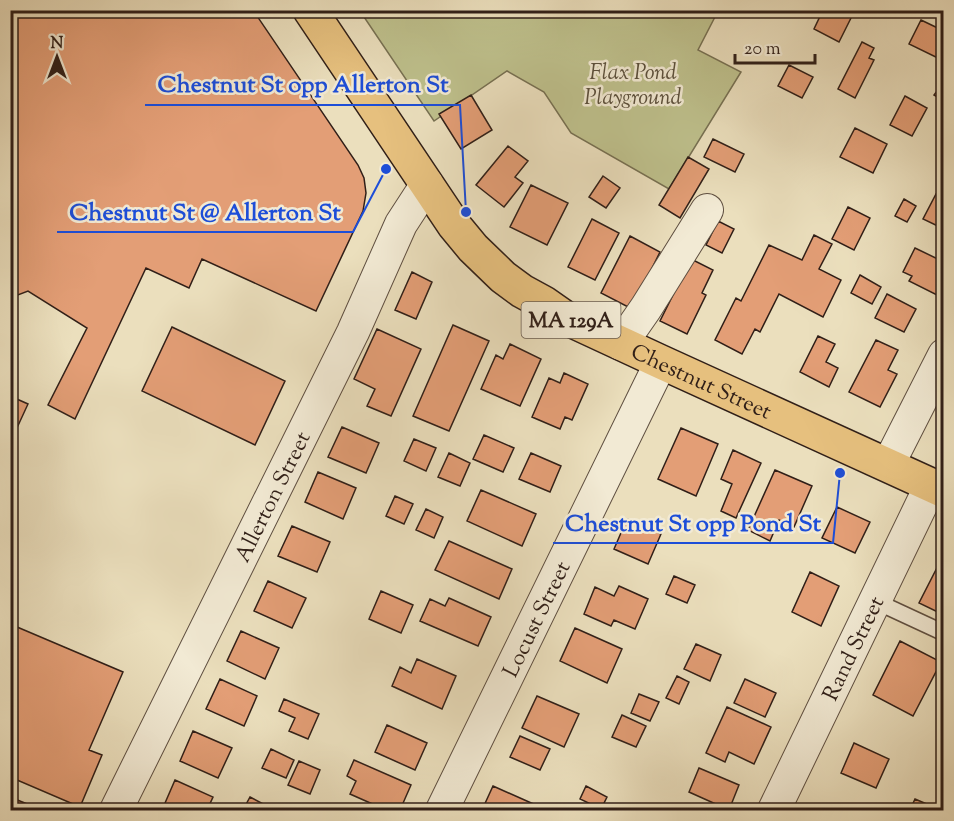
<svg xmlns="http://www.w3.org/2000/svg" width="954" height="821" viewBox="0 0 954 821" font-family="'Sorts Mill Goudy',serif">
<rect width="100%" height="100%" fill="#ebdfbd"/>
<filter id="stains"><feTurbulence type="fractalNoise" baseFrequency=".00333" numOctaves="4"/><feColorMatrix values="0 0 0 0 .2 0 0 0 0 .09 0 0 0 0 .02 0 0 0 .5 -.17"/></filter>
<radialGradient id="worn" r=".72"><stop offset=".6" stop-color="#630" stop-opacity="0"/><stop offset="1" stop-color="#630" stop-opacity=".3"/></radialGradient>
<path fill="#bec08c" stroke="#777052" stroke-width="1.5" d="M360,11H718L698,50L741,72L669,189L571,133L544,92L507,71L434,121Z"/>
<path fill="#e39e76" stroke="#301f18" stroke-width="1.5" d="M10,10H253L358,165L364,178L366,193L363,211L316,311L202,259L189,288L146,268L75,419L48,405L87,328L28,291L10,298Z
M823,10H855L839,42L814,29Z
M921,20L944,31V61L909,44Z
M862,42L874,48L869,58L874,60L855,98L838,89Z
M789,65L813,77L802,98L778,86Z
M944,82V101L934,95Z
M471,95L492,130L461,149L439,114Z
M905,96L927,108L912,136L890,125Z
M855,128L887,144L873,173L840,157Z
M713,139L744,154L735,172L704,157Z
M508,146L528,161L515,177L523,183L504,207L476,185Z
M688,157L709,169L680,218L659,205Z
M603,176L620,188L606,208L589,197Z
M531,185L568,203L547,245L510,227Z
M936,194L944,198V229L923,219Z
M904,199L916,206L907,222L895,216Z
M848,207L870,218L854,250L832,239Z
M592,219L619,233L595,280L568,267Z
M718,221L734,229L722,253L706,245Z
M814,235L832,244L819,269L841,280L823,317L779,294L760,332L755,329L742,354L715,340L736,298L741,301L769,245L802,260Z
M630,236L660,252L632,309L601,293Z
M915,248L944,262V286L939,296L909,281L912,276L903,272Z
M691,259L713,270L702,293L706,295L687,334L660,321Z
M412,272L432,282L416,319L395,310Z
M860,275L881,287L872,304L851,293Z
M887,294L916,309L904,332L875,318Z
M453,325L489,341L449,431L413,416Z
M172,327L285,381L255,445L142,391Z
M377,329L421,349L391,416L367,406L375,389L354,379Z
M818,336L835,344L826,362L838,368L829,387L800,372Z
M876,340L898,350L888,370L897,374L880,407L849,392Z
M510,344L541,359L520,406L481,389L496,355L503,359Z
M564,373L588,384L572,420L565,417L560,429L532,417L549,378L560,383Z
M10,396L28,404L10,443Z
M342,427L379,443L366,473L328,457Z
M681,428L718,444L696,496L658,479Z
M484,435L514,448L503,472L473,459Z
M414,439L436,448L426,471L404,461Z
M733,450L761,463L736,518L721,511L732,484L721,479Z
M449,453L470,463L460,486L438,477Z
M531,453L561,466L550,492L519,479Z
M775,470L812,486L794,527L779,520L770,541L748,530Z
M318,472L356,488L343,519L305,502Z
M481,490L536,514L522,546L467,521Z
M395,496L413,504L404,524L386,516Z
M837,507L870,522L855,553L822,538Z
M426,509L443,517L434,538L416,530Z
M627,519L661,534L648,564L614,549Z
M292,526L330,542L317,572L278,556Z
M449,541L512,569L499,599L435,570Z
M944,554V615L919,603Z
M810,572L839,586L821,626L792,612Z
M674,576L695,585L687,603L666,594Z
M268,581L306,598L292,628L254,611Z
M619,586L648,599L635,629L614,620L611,626L584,614L595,587L614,596Z
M381,591L413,605L401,633L369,619Z
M449,598L491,617L478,646L420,621L430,599L445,606Z
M10,624L123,672L89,750L102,755L80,807L10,777Z
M575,628L622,649L607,683L560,661Z
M241,631L279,648L265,679L227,661Z
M900,641L941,662L913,716L873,695Z
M696,644L721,655L710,681L684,669Z
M417,659L456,676L442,709L392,686L400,667L411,673Z
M677,676L689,682L679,704L666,698Z
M220,679L257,696L244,726L206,709Z
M745,679L776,693L765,717L734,703Z
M639,694L659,702L650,721L631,713Z
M537,696L579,714L564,747L522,728Z
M284,699L319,714L308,739L289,731L295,718L279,711Z
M727,707L771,727L754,764L729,752L725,762L706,753Z
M622,715L646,726L636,747L612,737Z
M387,725L427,743L415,770L375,752Z
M193,731L232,748L218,778L180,761Z
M520,736L550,749L540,770L510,757Z
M854,743L889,759L876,788L841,773Z
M271,749L294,760L286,778L262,768Z
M354,760L411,785L400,810H386L350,794L356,781L347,776Z
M299,761L320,770L310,794L288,785Z
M699,768L739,785L729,810L689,792Z
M175,780L213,797L207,810H162Z
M493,786L547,810H482Z
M586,786L607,797L601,809L580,799Z
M10,797L37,808L36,810H10Z
M250,797L271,808L270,810H243Z
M915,799L936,808L935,810H910Z"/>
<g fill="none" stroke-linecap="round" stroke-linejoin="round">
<g stroke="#5f4f41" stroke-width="18">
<path id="lane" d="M875,601L944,633"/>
</g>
<g stroke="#5f4f41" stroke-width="34">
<g id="street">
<path d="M621,344L646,308L707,210"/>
<path d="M888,465L944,355"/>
<path id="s1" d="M116,810L353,332L401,224L427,184"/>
<path id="s2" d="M442,810L661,362"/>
<path id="s3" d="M774,810L931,485"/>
</g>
</g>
<g stroke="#301f18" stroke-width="36">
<g id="primary">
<path id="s4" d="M310,10L454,225L473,248L503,277L522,291L544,303L564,317L661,362L944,491"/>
</g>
</g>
<use href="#lane" stroke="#f2ead4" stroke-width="15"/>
<use href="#street" stroke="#f2ead4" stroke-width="32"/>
<use href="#primary" stroke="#e6c07e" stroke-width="33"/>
</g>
<g text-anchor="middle" stroke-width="5" stroke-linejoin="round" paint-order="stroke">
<rect fill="#f2ead4" stroke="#6a5c50" stroke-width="1.5" x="521.5" y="302" width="99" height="36" rx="4.5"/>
<g font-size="21" font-weight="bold" fill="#301f18">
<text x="571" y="327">MA 129A</text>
</g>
<g font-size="22" font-style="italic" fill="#5b4f3b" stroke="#f2ead4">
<text x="633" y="79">Flax Pond<tspan x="633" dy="25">Playground</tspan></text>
</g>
<g font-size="22" fill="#301f18" stroke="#f2ead4">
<text dy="8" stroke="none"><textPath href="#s4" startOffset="555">Chestnut Street</textPath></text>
<text dy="8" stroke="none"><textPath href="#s1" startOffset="350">Allerton Street</textPath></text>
<text dy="8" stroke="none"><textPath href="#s2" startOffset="213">Locust Street</textPath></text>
<text dy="8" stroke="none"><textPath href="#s3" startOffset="180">Rand Street</textPath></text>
</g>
</g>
<path fill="none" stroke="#1d4ed8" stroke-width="2" d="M466 212L460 105H145M386 169L353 232H57M840 473L833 543H553"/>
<g fill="#1d4ed8" stroke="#f2ead4" stroke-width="2">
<circle cx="466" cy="212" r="6"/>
<circle cx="386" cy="169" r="6"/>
<circle cx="840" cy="473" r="6"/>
</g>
<g font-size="24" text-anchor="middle" font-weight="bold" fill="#1d4ed8" stroke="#f2ead4" stroke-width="5" stroke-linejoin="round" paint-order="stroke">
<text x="303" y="92">Chestnut St opp Allerton St</text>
<text x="205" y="220">Chestnut St @ Allerton St</text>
<text x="693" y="531">Chestnut St opp Pond St</text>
</g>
<rect width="954" height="821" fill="none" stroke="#ebdfbd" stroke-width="36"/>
<rect x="12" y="12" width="930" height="797" fill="none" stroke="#301f18" stroke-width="3"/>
<rect x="18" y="18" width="918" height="785" fill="none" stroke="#301f18" stroke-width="1.5"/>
<g transform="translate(57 57)" stroke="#f2ead4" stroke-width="4.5" paint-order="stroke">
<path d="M0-4.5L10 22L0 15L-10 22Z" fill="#301f18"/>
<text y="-9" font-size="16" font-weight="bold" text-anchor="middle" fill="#301f18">N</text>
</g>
<path d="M735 54v9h80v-9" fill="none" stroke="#301f18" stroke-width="3"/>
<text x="744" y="54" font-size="18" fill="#301f18" stroke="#f2ead4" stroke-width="4.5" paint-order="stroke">20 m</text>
<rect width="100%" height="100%" filter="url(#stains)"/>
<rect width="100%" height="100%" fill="url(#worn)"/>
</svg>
